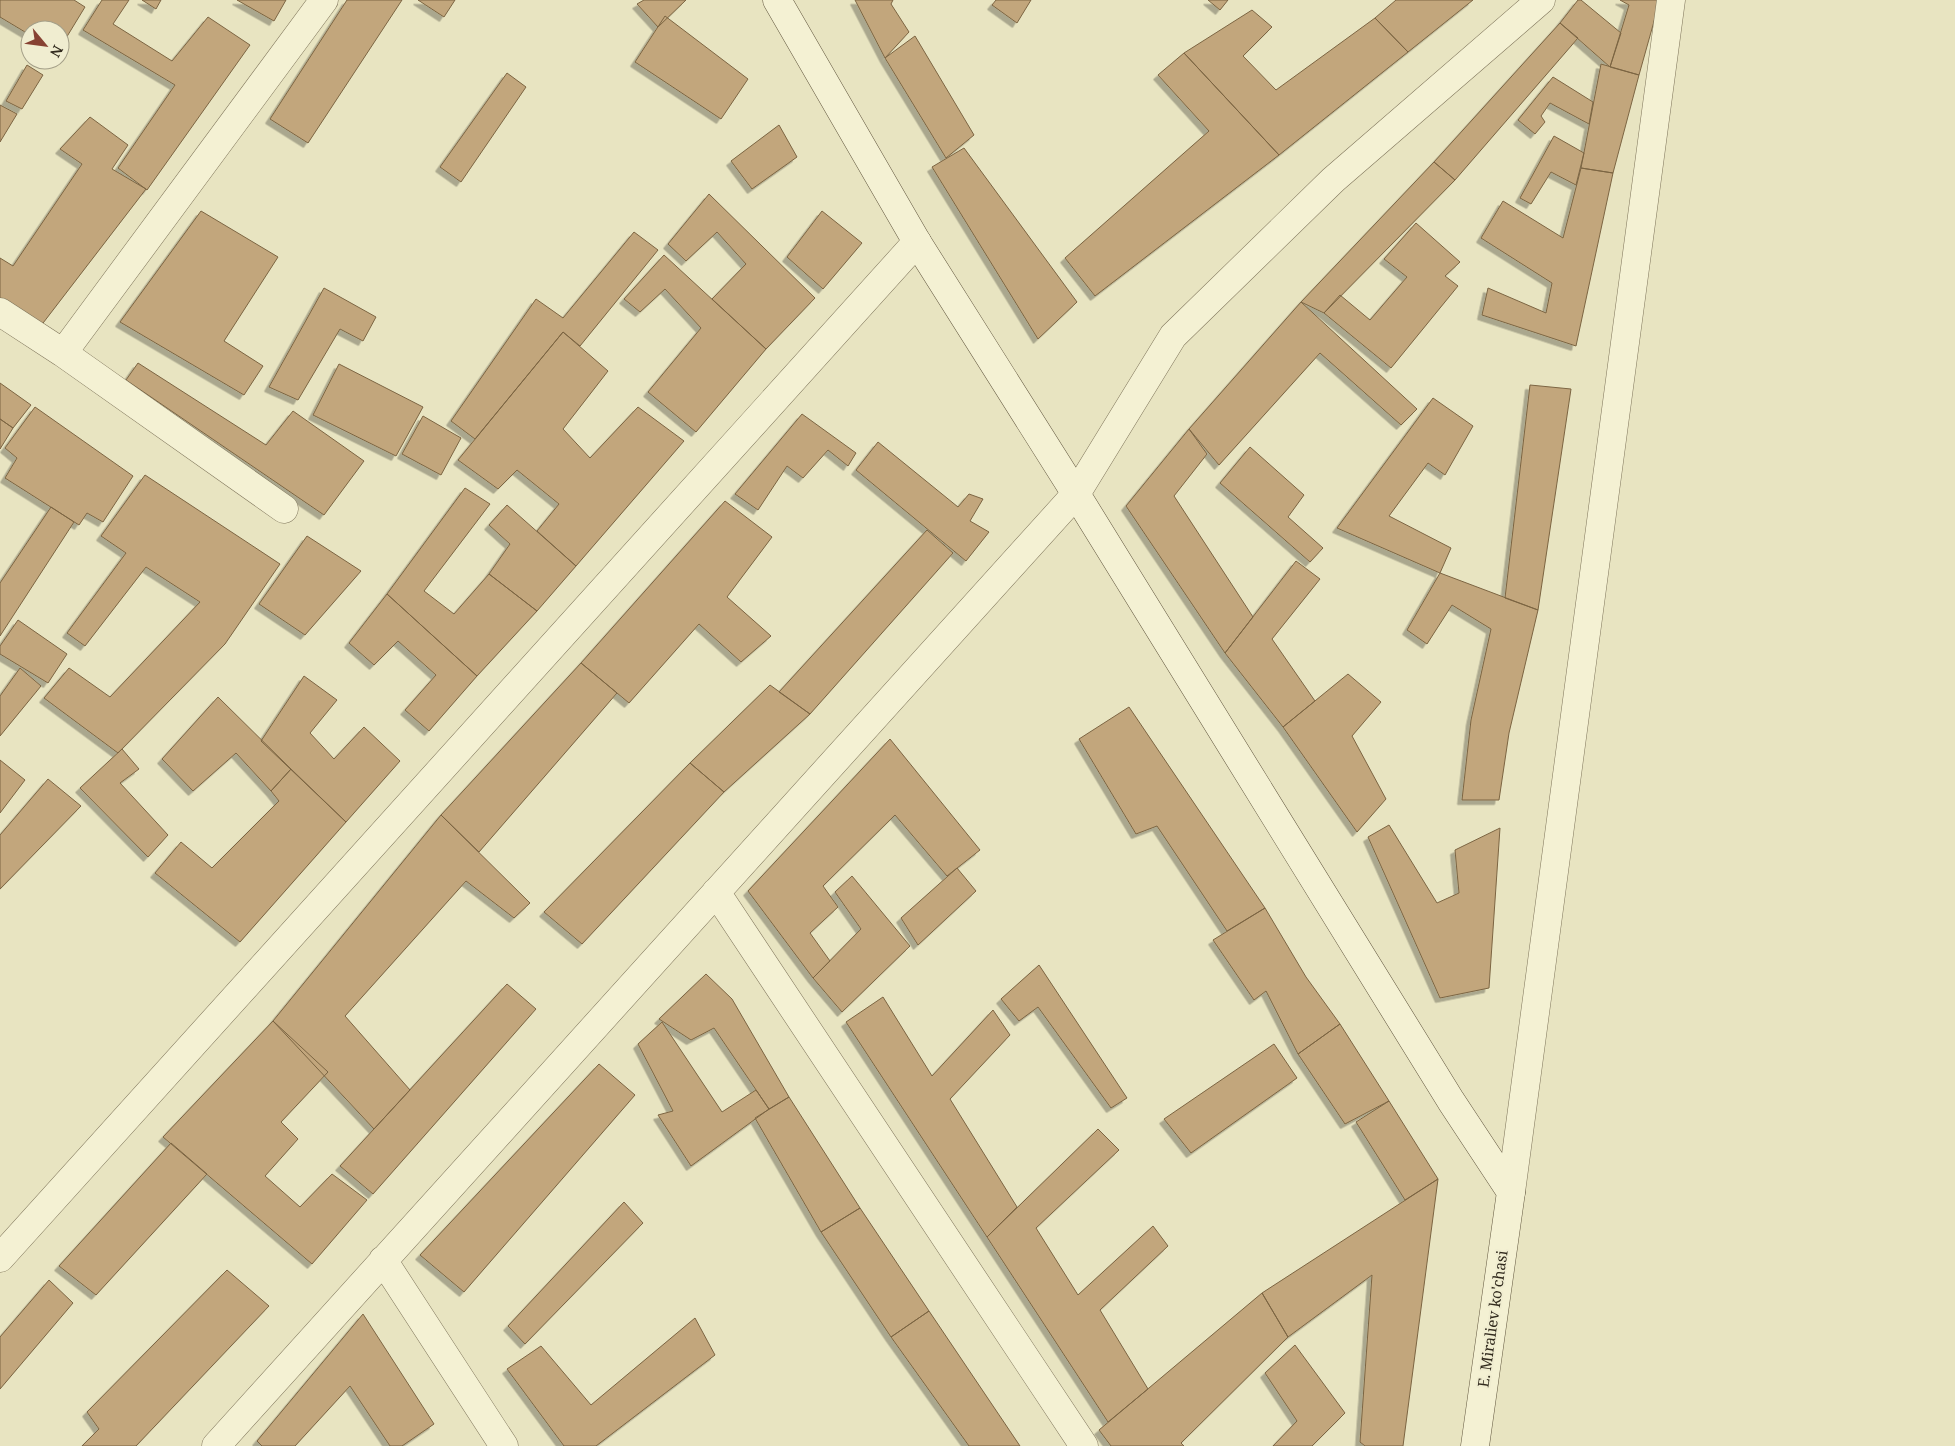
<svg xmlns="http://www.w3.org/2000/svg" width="1955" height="1446" viewBox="0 0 1955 1446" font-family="'Noto Serif',serif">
<defs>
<filter id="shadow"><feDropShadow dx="-4.5" dy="4.5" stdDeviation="0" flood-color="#0004"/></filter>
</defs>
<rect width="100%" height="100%" fill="#e8e4c1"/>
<path fill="#c2a67b" stroke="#7c6543" filter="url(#shadow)" d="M0,0H74L85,7L60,48V30H30V35L0,17Z
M102,0H129L113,24L172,61L208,17L250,45L147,190L118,168L175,85L83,30Z
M142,0H161L156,9Z
M237,0H286L274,21Z
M347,0H402L308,143L270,119Z
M418,0H455L444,17Z
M644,0H686L658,27L637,4Z
M855,0H893L891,4L909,32L885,58Z
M996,0H1031L1017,23L992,5Z
M1208,0H1228L1220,10Z
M1396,0H1473L1408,52L1375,18Z
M1578,0H1581L1621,33L1610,67L1560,23Z
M1620,0H1660L1639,75L1610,67L1629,5Z
M1252,10L1272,27L1243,56L1276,90L1375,18L1408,52L1279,155L1184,53Z
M665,16L748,79L721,119L635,62Z
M1560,23L1578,38L1455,180L1434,162Z
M915,36L974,135L946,158L885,58Z
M1184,53L1279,155L1095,296L1065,258L1209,131L1158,75Z
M1601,64L1639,75L1613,173L1581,168Z
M27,65L43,75L22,109L6,101Z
M507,73L526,87L461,182L440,167Z
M1553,77L1593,102L1589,124L1550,103L1541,116L1545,122L1535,134L1518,120Z
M0,105L17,114L0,142Z
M90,117L128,145L112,169L146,189L40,327L0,301V258L13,266L82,164L60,149Z
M779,125L797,157L752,189L731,161Z
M1554,136L1584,153L1576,185L1551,172L1531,204L1520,198Z
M964,148L1077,302L1038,339L932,167Z
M1434,162L1455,180L1324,313L1301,302Z
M1581,168L1613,173L1576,346L1482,315L1488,288L1546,313L1552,283L1481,238L1503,201L1563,238Z
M709,194L815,298L766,349L712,299L746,264L717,232L686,261L668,244Z
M201,211L278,257L224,341L263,366L244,395L120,322Z
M822,211L862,243L823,289L787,257Z
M1416,223L1460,262L1445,276L1458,286L1391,368L1324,313L1340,295L1370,320L1407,277L1384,259Z
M634,232L658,250L580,346L563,332L475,439L451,421L536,299L563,318Z
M664,255L766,349L696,432L648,392L701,328L665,289L640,312L624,299Z
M324,288L376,317L363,341L340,329L298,400L269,387Z
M1301,302L1417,409L1401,425L1320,353L1219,465L1189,429Z
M563,332L608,371L563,429L590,458L638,407L684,441L576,566L537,531L559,504L517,470L498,489L458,460Z
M138,363L266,445L293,411L364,461L324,515L126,380Z
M339,364L423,407L396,456L313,415Z
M0,383L31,405L13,428L0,419Z
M1530,385L1571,389L1538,610L1505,598Z
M1433,398L1473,426L1445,475L1428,463L1389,516L1451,548L1440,573L1337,528Z
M35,407L133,476L103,522L87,513L79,525L5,478L17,458L5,448Z
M802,414L856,453L848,466L828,450L803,478L787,466L758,510L735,494Z
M423,416L461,438L441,475L402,454Z
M0,419L13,428L0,449Z
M1189,429L1207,454L1174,496L1253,617L1225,653L1126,506Z
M878,442L958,507L969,494L983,499L970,521L989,532L966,561L856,470Z
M1250,447L1304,495L1288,517L1323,548L1310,562L1220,483Z
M145,475L280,564L225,644L118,753L44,698L69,668L110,697L200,602L146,567L85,646L67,633L126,553L101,536Z
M465,488L490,504L424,591L454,614L489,574L537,611L477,676L387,594Z
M725,501L772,537L727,597L771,636L741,662L699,624L629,703L581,663Z
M507,505L576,566L537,611L489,574L510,544L489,525Z
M51,507L74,522L0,636V583Z
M927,530L953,553L810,714L779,692Z
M307,536L361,571L305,635L259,604Z
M1296,561L1320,579L1272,639L1315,701L1283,727L1225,653Z
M1440,573L1538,610L1509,733L1499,800H1462L1471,720L1491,629L1452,605L1427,644L1407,630Z
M387,594L477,676L429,731L405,710L436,675L398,641L374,665L349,643Z
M18,620L67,654L48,683L0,654V646Z
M581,663L617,693L479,852L441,815Z
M20,668L41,686L0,736V696Z
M1348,674L1381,702L1352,736L1386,799L1357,832L1283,727Z
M304,676L337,700L310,733L334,759L364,727L400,761L346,822L261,741Z
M770,685L810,714L724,792L690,763Z
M218,697L291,769L271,791L236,753L193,791L162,759Z
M1129,707L1265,908L1227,931L1157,826L1136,834L1079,739Z
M890,739L980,850L947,876L895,815L823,886L838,907L810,933L830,961L813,978L748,891Z
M122,749L139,769L120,783L168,835L148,857L80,788Z
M0,760L25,780L0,813Z
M690,763L724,792L582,944L544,912Z
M291,769L346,822L240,942L155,873L181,842L212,868L279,801L271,791Z
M48,779L81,806L0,889V835Z
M441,815L530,903L514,918L466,881L345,1016L410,1090L374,1129L273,1021Z
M1389,825L1437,903L1459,893L1455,850L1500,828L1489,988L1440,998L1368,837Z
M957,868L976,891L918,945L901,918Z
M852,876L910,946L842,1012L813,978L861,929L835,892Z
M1265,908L1306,977L1340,1024L1298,1054L1266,991L1254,1000L1213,940Z
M1039,965L1127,1098L1111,1108L1038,1007L1019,1021L1001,999Z
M706,974L732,999L789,1097L769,1109L714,1028L691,1040L659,1019Z
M507,984L536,1009L373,1194L340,1166Z
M883,997L932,1076L993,1010L1010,1035L950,1099L1017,1207L987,1237L846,1022Z
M273,1021L328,1072L281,1122L298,1139L265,1176L300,1207L332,1174L367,1200L312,1264L163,1137Z
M662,1022L722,1112L756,1090L769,1109L691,1166L658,1115L673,1111L638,1044Z
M1340,1024L1389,1101L1345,1124L1298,1054Z
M1274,1044L1297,1078L1191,1153L1164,1119Z
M599,1064L635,1095L464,1292L420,1255Z
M789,1097L860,1208L821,1232L755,1118Z
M1389,1101L1438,1179L1405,1200L1356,1122Z
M1098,1129L1119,1150L1036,1228L1078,1295L1153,1226L1168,1246L1100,1310L1148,1389L1108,1422L987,1237Z
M171,1143L207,1174L96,1295L59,1266Z
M1438,1179L1403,1446H1365L1360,1442L1372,1275L1288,1337L1262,1293Z
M624,1202L643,1223L525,1344L508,1326Z
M860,1208L929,1311L891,1337L821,1232Z
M227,1270L269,1306L136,1446H82L99,1429L87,1412Z
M49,1280L73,1303L0,1389V1337Z
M1262,1293L1288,1337L1181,1443L1184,1446H1111L1099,1430Z
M929,1311L1020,1446H969L891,1337Z
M363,1314L434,1424L402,1446H390L350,1386L295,1446H262L257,1441Z
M695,1318L715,1355L596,1446H564L507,1369L541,1346L591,1405Z
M1295,1345L1345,1413L1312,1446H1273L1297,1421L1265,1373Z"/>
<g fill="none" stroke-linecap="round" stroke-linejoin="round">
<g stroke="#7f755b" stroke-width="29">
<path id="street" d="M0,312L63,353L284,509
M63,353L324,0
M716,892L1084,1446
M1511,1192L1671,0
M0,1258L917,242
M383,1260L504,1446
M216,1446L1076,494L1173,336L1333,180L1541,0"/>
</g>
<g stroke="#61563e" stroke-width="29">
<path id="secondary" d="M777,0L917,242L1076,494L1451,1101L1511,1192L1475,1446"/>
</g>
<use href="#street" stroke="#f4f1d3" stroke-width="28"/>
<use href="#secondary" stroke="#f4f1d3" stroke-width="28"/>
</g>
<g text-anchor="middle" stroke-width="4" stroke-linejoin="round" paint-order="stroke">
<g font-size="15" fill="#312a1d" stroke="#f0edd0">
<text transform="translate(1493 1319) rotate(-82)" y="5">E. Miraliev ko'chasi</text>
</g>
</g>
<g transform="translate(45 45) rotate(119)"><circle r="24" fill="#f0edd0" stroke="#a49f88"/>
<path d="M0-4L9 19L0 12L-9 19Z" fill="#874232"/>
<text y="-8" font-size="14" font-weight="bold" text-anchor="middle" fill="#312a1d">N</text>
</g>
</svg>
